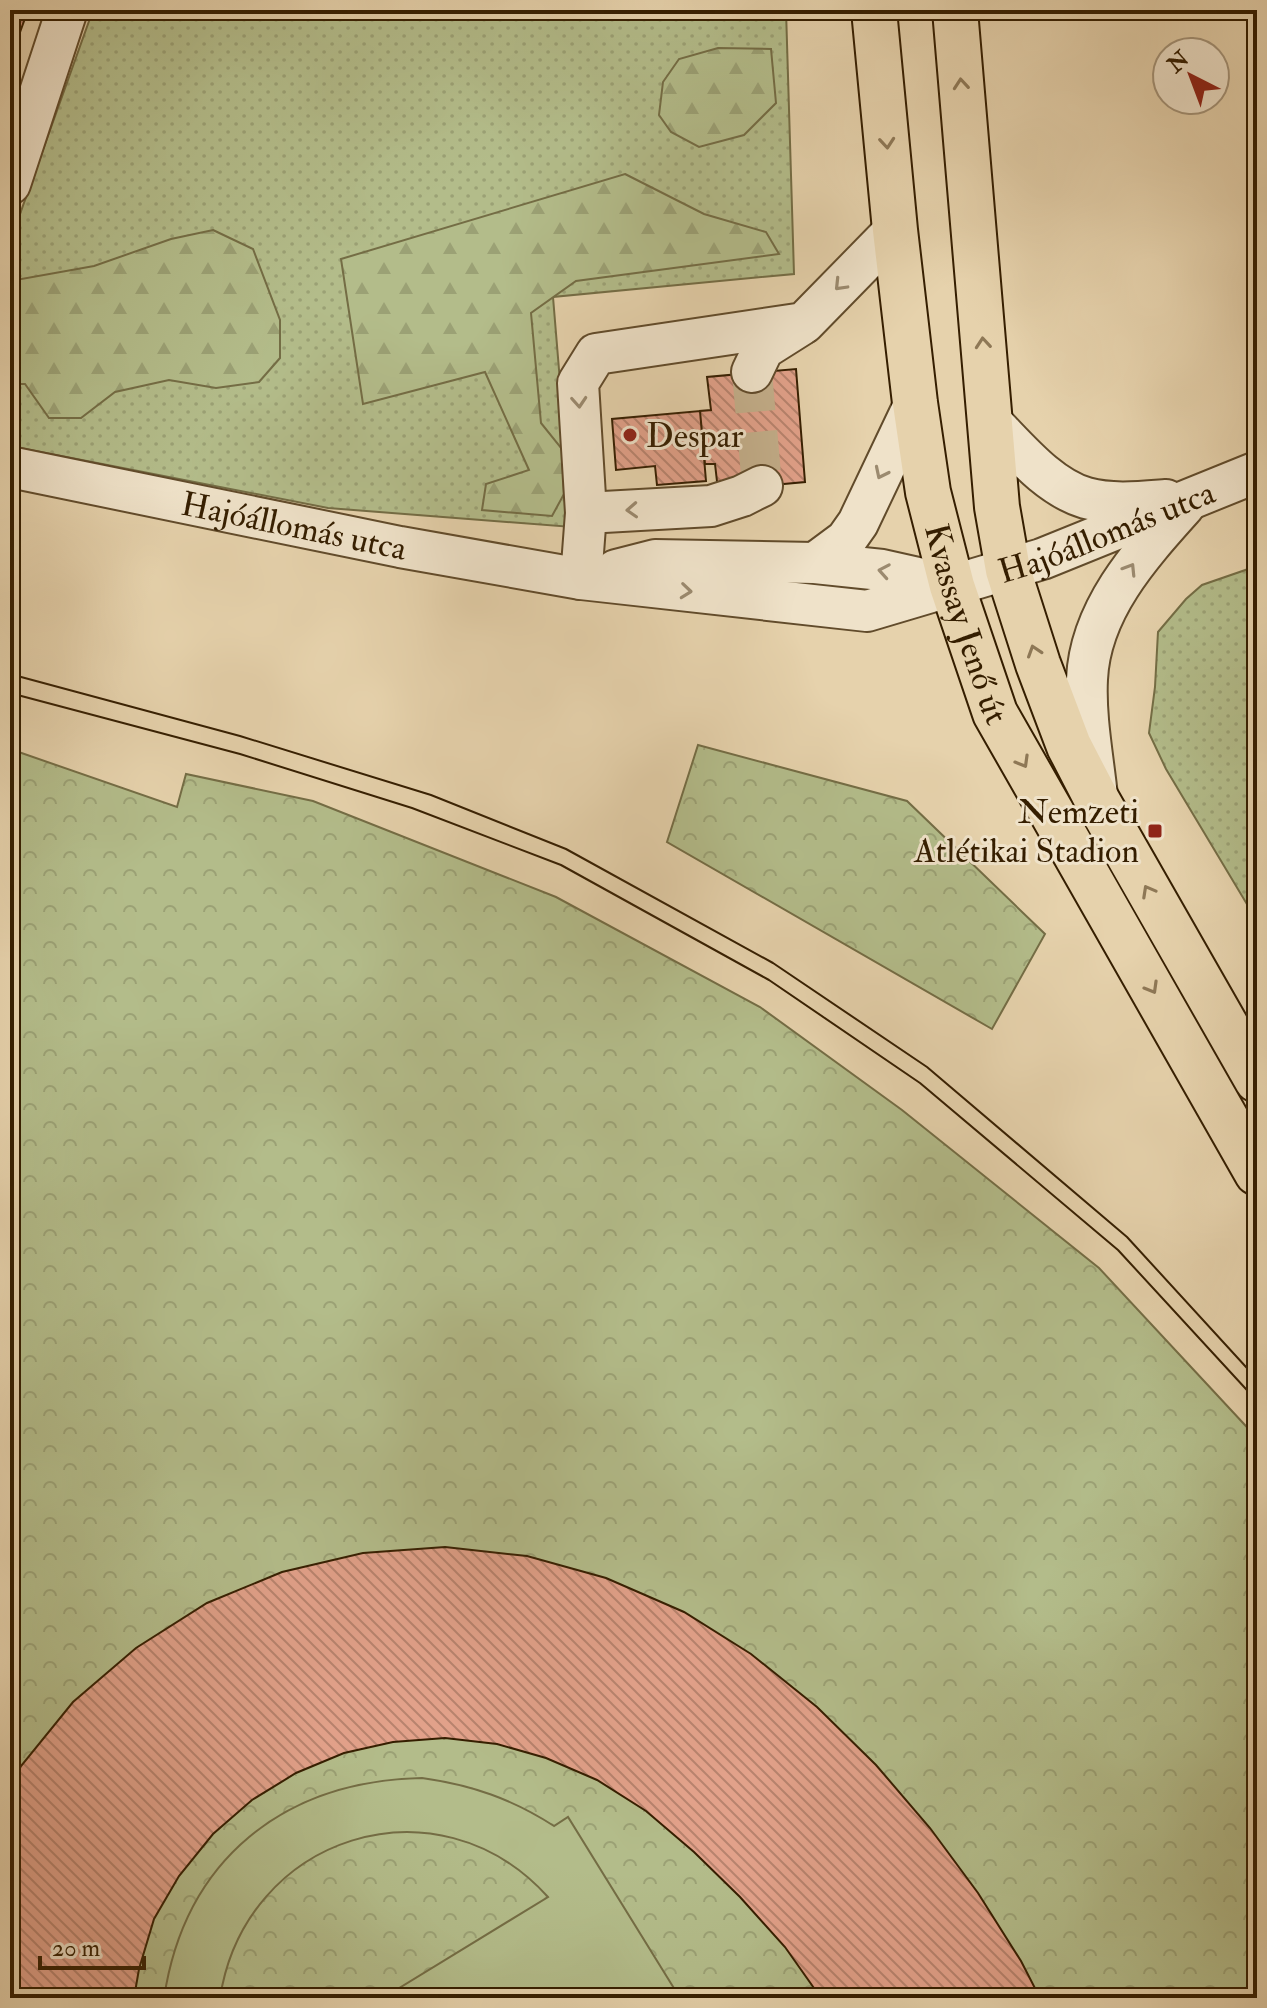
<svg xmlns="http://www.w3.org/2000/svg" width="1267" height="2008" viewBox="0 0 1267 2008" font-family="'IM FELL Double Pica',serif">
<defs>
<pattern id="grass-dots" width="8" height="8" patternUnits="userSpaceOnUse" patternTransform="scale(2)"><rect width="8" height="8" fill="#b3bc8a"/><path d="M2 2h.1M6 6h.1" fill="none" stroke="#9ba175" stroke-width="1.8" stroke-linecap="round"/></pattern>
<pattern id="forest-firs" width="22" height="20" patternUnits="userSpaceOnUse" patternTransform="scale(2)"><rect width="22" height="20" fill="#b3bc8a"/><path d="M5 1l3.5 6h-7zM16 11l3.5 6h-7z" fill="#9ba175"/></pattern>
<pattern id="park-crowns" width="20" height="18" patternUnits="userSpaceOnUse" patternTransform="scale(2)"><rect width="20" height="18" fill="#b3bc8a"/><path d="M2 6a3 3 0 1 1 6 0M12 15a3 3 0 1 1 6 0" fill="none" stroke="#9ba175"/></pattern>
<pattern id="building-back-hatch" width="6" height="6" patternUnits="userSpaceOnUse" patternTransform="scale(2)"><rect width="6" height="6" fill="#e2a18a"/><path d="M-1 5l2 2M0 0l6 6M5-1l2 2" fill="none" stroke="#b8836e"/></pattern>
</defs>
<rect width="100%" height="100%" fill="#e6d2ac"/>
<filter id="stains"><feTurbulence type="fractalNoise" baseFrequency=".0025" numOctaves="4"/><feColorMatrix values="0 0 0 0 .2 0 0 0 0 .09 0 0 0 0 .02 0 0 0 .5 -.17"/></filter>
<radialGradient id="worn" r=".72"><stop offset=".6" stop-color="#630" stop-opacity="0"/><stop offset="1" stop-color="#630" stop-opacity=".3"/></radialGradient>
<path fill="url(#grass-dots)" stroke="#746d45" stroke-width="2" d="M93,10H786L794,274L553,297L572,527L328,508L10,446V242Z
M1257,566V921L1166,769L1149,733L1155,687L1158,632L1186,599L1202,585Z"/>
<path fill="url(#forest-firs)" stroke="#746d45" stroke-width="2" d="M718,48L771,49L776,103L744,135L699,147L671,132L659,115L663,82L679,59Z
M625,174L704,214L766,232L779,254L576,281L531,313L541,423L562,449L564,494L552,516L482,510L486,484L529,470L485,372L363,404L341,259Z
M213,230L253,249L280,320V358L259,382L216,388L169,380L115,392L81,418H49L25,384H10V281L94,266L171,239Z"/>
<path fill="url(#park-crowns)" stroke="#746d45" stroke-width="2" d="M698,745L907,801L1045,934L992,1029L667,842Z
M10,749L177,807L186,774L313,801L556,897L760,1007L902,1110L1099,1268L1257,1438V1998H10Z"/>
<path fill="#b3bc8a" stroke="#746d45" stroke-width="2" d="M422,1778C472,1785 512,1799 554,1826L568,1817L680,1998H383L548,1897C437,1774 245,1836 220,1998H164C185,1859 284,1781 422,1778Z"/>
<path fill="url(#building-back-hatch)" stroke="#351e00" stroke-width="2" d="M10,10H28L10,60Z
M796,369L805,482L718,490L715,464H705L700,411L711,410L707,377Z
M700,411L706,481L657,485L655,466L616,470L612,419Z
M445,1547L527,1556L606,1578L684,1612L751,1654L817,1707L876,1765L930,1828L978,1893L1021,1961L1040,1998H821L785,1947L740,1897L694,1852L646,1811L597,1780L546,1758L497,1744L445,1738L393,1742L344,1753L296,1773L252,1800L213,1834L179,1876L154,1919L139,1969L134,1998H10V1787L21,1766L73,1702L136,1648L207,1603L282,1572L363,1553Z"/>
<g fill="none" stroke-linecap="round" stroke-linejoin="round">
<path stroke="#c3ae8a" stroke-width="40" stroke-dasharray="40 20" stroke-linecap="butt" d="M752,372L762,486"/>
<g stroke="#614b2b" stroke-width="44">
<g id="minor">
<path d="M10,184L67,10"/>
<path d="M752,372L763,349L801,325"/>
<path d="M990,421C1017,448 1048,487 1086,498C1111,505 1140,502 1166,500"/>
<path id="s1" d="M10,467L400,547L581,579L867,611L1042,559L1257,472"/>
<path d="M586,513L711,506L742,496L762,486"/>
<path d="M815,563L846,540L858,523L915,403"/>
<path d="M616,570L655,560L815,563L882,570L949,585"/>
<path d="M581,579L586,513L578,383L596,354L804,323L895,230"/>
<path d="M1097,796C1093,758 1085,717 1087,679C1090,610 1140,555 1184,506"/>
</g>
</g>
<g stroke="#351e00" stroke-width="48">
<g id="major">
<path id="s2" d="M874,10L895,230L915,403L928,492L952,586L995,713L1257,1173"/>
<path d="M955,10L997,507L1008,570L1038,664L1069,746L1097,800L1257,1080"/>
</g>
</g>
<use href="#minor" stroke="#efe2c9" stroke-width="40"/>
<use href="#major" stroke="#e6d2ac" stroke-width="44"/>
<path stroke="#351e00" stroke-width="2" d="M10,674L240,736L431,795L566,849L773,963L927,1067L1127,1237L1257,1379
M10,693L240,754L412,808L561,865L769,980L920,1083L1118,1250L1257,1401"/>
</g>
<defs><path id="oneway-chevron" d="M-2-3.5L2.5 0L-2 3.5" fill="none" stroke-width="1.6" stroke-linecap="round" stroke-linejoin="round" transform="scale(2)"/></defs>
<g stroke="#8e7856">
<use href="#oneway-chevron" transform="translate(961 84) rotate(-95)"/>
<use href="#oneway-chevron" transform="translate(887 143) rotate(85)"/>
<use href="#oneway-chevron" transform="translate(983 343) rotate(-95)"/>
<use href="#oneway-chevron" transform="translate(1034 651) rotate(-108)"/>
<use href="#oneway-chevron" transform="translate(1023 762) rotate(60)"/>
<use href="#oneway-chevron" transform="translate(1148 891) rotate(-119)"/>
<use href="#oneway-chevron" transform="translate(1152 988) rotate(60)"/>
</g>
<g stroke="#9b8a6f">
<use href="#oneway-chevron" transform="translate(840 285) rotate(134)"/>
<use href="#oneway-chevron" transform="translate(579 402) rotate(86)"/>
<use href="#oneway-chevron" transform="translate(881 473) rotate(116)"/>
<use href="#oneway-chevron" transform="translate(632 510) rotate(177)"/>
<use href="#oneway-chevron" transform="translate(1130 569) rotate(-58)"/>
<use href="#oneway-chevron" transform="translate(884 571) rotate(-170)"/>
<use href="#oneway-chevron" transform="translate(686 591) rotate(6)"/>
</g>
<g fill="#8f2418" stroke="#efe2c9" stroke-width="3">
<circle cx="630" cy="435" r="8"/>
<rect x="1147" y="823" width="16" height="16" rx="4"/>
</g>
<g text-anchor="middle" stroke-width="6" stroke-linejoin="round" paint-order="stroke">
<g font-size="34" fill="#351e00" stroke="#efe2c9" text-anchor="start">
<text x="646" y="447">Despar</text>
<text x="1139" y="823" text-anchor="end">Nemzeti<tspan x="1139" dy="39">Atlétikai Stadion</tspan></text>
</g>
<g font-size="34" fill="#351e00" stroke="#efe2c9">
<text dy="12" stroke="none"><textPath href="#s1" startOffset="290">Hajóállomás utca</textPath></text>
<text dy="12" stroke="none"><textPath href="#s1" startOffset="1122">Hajóállomás utca</textPath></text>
<text dy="12" stroke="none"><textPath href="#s2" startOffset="622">Kvassay Jenő út</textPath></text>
</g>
</g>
<rect width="1267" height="2008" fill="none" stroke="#e6d2ac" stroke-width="40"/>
<rect x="12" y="12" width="1243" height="1984" fill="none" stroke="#351e00" stroke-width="4"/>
<rect x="20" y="20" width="1227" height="1968" fill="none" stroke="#351e00" stroke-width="2"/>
<g transform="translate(1191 76) rotate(318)"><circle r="38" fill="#efe2c9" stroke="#a59479" stroke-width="2"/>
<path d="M0-6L14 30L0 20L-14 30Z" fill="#8f2418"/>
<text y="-12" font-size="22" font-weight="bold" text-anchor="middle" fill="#351e00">N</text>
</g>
<path d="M40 1956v12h104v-12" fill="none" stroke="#351e00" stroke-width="4"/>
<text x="52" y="1956" font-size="24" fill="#351e00" stroke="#efe2c9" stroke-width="6" paint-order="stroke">20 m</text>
<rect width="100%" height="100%" filter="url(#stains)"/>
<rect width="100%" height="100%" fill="url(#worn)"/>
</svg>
